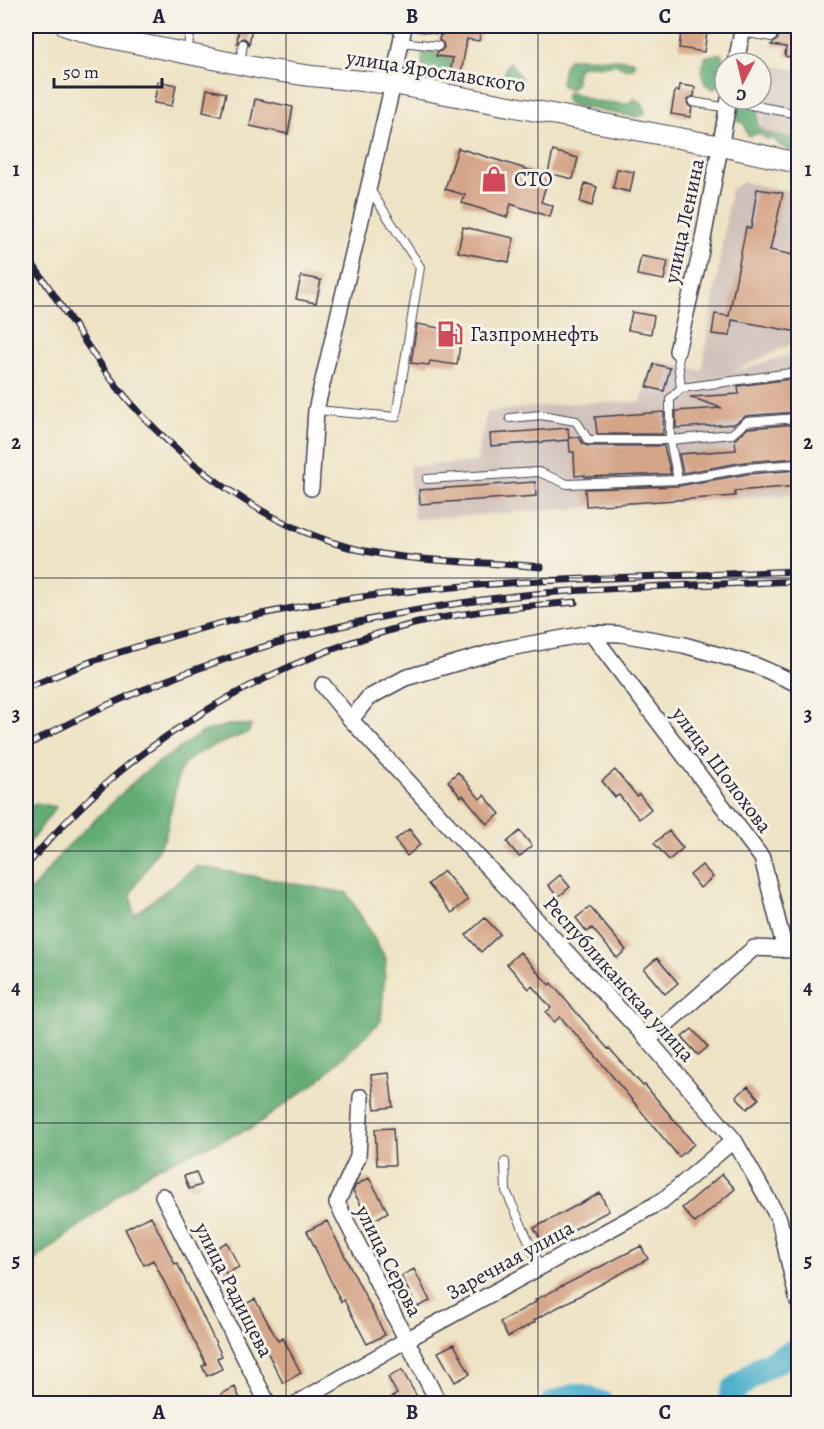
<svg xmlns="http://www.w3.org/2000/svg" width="824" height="1429" viewBox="0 0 824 1429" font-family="Alegreya,serif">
<rect width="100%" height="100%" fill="#f7f3e8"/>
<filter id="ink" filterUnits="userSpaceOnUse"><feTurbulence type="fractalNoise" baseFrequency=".0167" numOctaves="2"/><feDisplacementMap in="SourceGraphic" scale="12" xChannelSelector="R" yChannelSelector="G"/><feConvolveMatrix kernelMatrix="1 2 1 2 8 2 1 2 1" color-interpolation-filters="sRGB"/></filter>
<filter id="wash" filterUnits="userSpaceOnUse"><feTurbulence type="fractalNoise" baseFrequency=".008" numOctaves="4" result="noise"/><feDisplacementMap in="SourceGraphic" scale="24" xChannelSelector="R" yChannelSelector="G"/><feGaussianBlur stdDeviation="1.35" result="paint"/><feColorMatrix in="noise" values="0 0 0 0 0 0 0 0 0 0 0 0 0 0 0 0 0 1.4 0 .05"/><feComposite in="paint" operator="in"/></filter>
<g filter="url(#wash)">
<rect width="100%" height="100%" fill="#eee3c5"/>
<path fill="#cfc0ba" d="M769,65L798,70V140L760,131Z
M743,182L798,193V341L730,373L798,352V494L414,519L409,466L476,462L487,412L575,403L641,402L653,360L702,371L731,189Z"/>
<path fill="#63ac74" stroke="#426758" stroke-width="1.5" d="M435,51L437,56L456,59L455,66H451L433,77L425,76L421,70L423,52Z
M720,53L724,60L717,71L721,77L720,85L713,89L705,84L701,71L705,57Z
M580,58C591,59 628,58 634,62L635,65L633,68H625L616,64C600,69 592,62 579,67L576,75V84L571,89H566L561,84L564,67L569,59Z
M510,62L522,79V84L515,87L504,78L505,70Z
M570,92L594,101L627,104L634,99C642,102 646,105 645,114L637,117L576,106L568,103L565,96Z
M742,99H752L751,101C761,106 758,116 758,126L767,133L798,140V151C790,152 779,146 774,139H768L757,133L750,136L747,134L744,123L737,121L736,113Z
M228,725H251L249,732L202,751L186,762L179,772L165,838L131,893L134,915L197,866L347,893L386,959L381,1021L318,1081L253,1127L153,1169L26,1267V897L65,849L142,774L203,732Z
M36,803L56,807L26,847V811Z"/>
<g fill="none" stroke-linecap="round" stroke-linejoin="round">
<path stroke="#4baeca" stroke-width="26" d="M553,1404L576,1396L602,1404
M730,1404L734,1390L760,1369L798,1350"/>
</g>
<g id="blocks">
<path fill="#d5a588" d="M239,26H252L249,45L247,40L243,38L237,43Z
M444,26H482L479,41L467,39L461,74L450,72L453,58L436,56L437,52L441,51L444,47L443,43L439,40L440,36L446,31Z
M682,26H708L704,52L679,48Z
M774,26L798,27V59L785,56L786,47L771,45L778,39L777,34L773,31Z
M158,81L176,85L172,106L154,103Z
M680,85L695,87L694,96L687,100L688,105L692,108L690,117L671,114L675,91H679Z
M207,89L226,93L221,116L203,112Z
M255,99L293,107L288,134L250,126Z
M458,148L549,176L541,202L553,206L550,217L511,204L507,217L462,203L465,195L445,189Z
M553,151L578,158L573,179L548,173Z
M617,169L634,172L630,192L613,188Z
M585,183L597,187L592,206L580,202Z
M757,189L783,193L770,250L798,256V332L732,320L730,336L712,334L715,314L729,316L746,227L751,228Z
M463,227L514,238L509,262L458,252Z
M641,256L668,261L664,280L637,275Z
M301,276L321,280L316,303L296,299Z
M632,312L654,316L651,334L628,330Z
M417,324L462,332L457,365L430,361L429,365L411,363Z
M654,364L670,368L664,391L647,387Z
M798,378V412L746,416L734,424L676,428V411L722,408L690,397L739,394L738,386Z
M664,412L663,434H597L595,417Z
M798,424V458L745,462L683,473L679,454L736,450L735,439L748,428Z
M568,428L569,440L491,446L490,434Z
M579,437L583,444L588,446H664L671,474L585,477V475L575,476L574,452H570L569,438Z
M798,470V486L735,491V496L586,506L585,489L678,486L747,474Z
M535,482L536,496L420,504L419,490Z
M615,770L637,796L639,794L651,809L639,819L619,795L615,797L602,781Z
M458,772L480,799L484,795L500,814L487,824L463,795L461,797L448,781Z
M409,829L421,844L407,856L395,840Z
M520,831L532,846L519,857L507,842Z
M669,831L683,848L669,860L654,843Z
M702,865L713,877L700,888L690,875Z
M444,871L468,900L452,913L428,884Z
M560,875L570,887L558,897L548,885Z
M590,907L626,950L617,958L592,928L587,932L576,918Z
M485,918L500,934L481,952L466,935Z
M520,952L549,985L551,983L608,1049L609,1048L643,1086L645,1085L694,1144L679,1157L594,1054L560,1017L554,1022L546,1012L551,1008L532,986L529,989L507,964Z
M657,958L678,983L665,994L644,969Z
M692,1029L708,1047L698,1055L682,1037Z
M389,1073L393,1107L375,1109L371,1075Z
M748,1086L759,1099L747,1109L736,1096Z
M393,1128L395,1165H377L375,1129Z
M196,1172L201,1185L189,1189L184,1176Z
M722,1174L735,1189L695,1223L682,1208Z
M369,1178L388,1212L371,1222L353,1191L356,1185Z
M600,1193L609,1211L544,1245L534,1228Z
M151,1216L175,1264L177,1263L222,1356L217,1358L222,1369L207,1376L202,1366L206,1364L153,1260L144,1265L125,1229Z
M327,1221L385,1335L367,1344L344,1300L341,1302L307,1231Z
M227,1242L239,1267L226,1274L214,1249Z
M641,1246L648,1259L534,1320L535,1322L508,1337L500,1322L536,1302L535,1300Z
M414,1269L430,1301L417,1307L401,1276Z
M255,1299L278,1341L283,1338L301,1373L283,1383L256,1330L242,1306Z
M454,1344L470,1374L455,1382L438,1352Z
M402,1370L421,1404H380L397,1394L388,1377Z
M235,1387L242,1404H225L221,1394Z"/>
</g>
</g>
<g filter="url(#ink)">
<use href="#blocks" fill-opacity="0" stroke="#413f50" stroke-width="1.5"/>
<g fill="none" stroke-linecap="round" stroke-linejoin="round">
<g stroke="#413f50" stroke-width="10">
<path id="service" d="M380,26L403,30
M413,26L440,30
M728,26L742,28
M742,32L772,37
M401,42L438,46
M187,53L191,26
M240,63L243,44
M729,101L798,114
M693,102L728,108
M677,351L681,388
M316,410L396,417L420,267L369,188
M510,418L541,415L576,421L588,440H670L732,434L746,422L798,418
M427,479L539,472L567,484L678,480L746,468L798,464
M678,480L670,440V399L681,388L798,372
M505,1162L506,1191L541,1268
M782,1231L798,1229"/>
</g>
<g stroke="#413f50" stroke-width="18">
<path id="minor" d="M736,63L743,26
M677,351L700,255L729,99
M311,488L316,410L393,84L404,26
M591,633L762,858L785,950
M323,685L351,720L648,1040L734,1140L779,1219L798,1302
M351,720L368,698L405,678L504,649L591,633L621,634L684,645L757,666L798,684
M648,1040L754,948L798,950
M361,1097L358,1157L337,1203L439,1404
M163,1196L268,1404
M296,1404L406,1340L662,1201L734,1140"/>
</g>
<g stroke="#413f50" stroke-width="22">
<path id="tertiary" d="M66,26L95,35L263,69L311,76L393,84L721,146L798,163"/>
</g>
<use href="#service" stroke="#fff" stroke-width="8"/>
<use href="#minor" stroke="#fff" stroke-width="15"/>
<use href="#tertiary" stroke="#fff" stroke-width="20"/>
<g stroke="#22223b" stroke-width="7">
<path id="rail" d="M26,256C59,298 85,347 119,389C177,460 265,527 356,549C416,563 479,561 541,567
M26,688C48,679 70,670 93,661C155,640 218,622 282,610C452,577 626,579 798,571
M26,746C183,659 366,609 545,593C629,586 714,585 798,581
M26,866C58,829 93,792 133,761C219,694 324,643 431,620C478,610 527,606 575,602"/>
</g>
<use href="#rail" stroke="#f7f3e8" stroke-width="4.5" stroke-dasharray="14" stroke-linecap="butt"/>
</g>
</g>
<path fill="none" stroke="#22223b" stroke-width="1.5" stroke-opacity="0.55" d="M286,26V1404M538,26V1404M26,306H798M26,578H798M26,851H798M26,1123H798"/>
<defs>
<g id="shop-bare" transform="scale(2.07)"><path d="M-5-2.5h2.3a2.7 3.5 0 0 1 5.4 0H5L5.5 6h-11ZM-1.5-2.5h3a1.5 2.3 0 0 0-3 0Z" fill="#d1495b" stroke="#f7f3e8" stroke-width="2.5" paint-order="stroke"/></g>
<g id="fuel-bare" transform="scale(2.07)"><path d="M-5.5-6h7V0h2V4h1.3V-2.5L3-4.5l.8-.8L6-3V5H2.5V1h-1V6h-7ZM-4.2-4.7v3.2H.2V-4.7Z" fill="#d1495b" stroke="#f7f3e8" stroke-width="2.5" paint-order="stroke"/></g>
</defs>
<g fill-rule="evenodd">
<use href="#shop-bare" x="494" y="179"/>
<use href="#fuel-bare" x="450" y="334"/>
</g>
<g text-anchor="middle" stroke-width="6" stroke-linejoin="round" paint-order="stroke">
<g font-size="21" fill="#22223b" stroke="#f7f3e8">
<text transform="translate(436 71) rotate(9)" y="7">улица Ярославского</text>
<text transform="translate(684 221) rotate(-78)" y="7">улица Ленина</text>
<text transform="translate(722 770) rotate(53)" y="7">улица Шолохова</text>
<text transform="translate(619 979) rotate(48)" y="7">Республиканская улица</text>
<text transform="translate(510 1260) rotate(-29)" y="7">Заречная улица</text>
<text transform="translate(389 1261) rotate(63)" y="7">улица Серова</text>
<text transform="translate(234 1290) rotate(63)" y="7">улица Радищева</text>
</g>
<g font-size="21" fill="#22223b" stroke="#f7f3e8" text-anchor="start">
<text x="514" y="186">СТО</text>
<text x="470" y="341">Газпромнефть</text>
</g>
</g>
<rect width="824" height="1429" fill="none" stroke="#f7f3e8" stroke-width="66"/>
<g transform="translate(743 81) rotate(187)"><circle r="28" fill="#f7f3e8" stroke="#a29fa3" stroke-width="1.5"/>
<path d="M0-4.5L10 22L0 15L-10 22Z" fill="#d1495b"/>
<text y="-9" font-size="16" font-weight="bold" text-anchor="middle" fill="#22223b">С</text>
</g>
<path d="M54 78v9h108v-9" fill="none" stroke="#22223b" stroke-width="3"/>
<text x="63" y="78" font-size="18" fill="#22223b" stroke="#f7f3e8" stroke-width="4.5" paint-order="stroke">50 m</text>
<rect x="33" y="33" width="758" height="1363" fill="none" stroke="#22223b" stroke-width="2"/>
<g font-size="20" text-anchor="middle" font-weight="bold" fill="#22223b">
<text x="159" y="23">A</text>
<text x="412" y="23">B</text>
<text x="665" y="23">C</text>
<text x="16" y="176">1</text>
<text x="808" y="176">1</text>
<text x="16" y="449">2</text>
<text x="808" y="449">2</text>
<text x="16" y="721">3</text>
<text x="808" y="721">3</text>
<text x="16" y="994">4</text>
<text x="808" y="994">4</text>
<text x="16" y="1267">5</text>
<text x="808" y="1267">5</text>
<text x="159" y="1419">A</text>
<text x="412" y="1419">B</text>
<text x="665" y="1419">C</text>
</g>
</svg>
